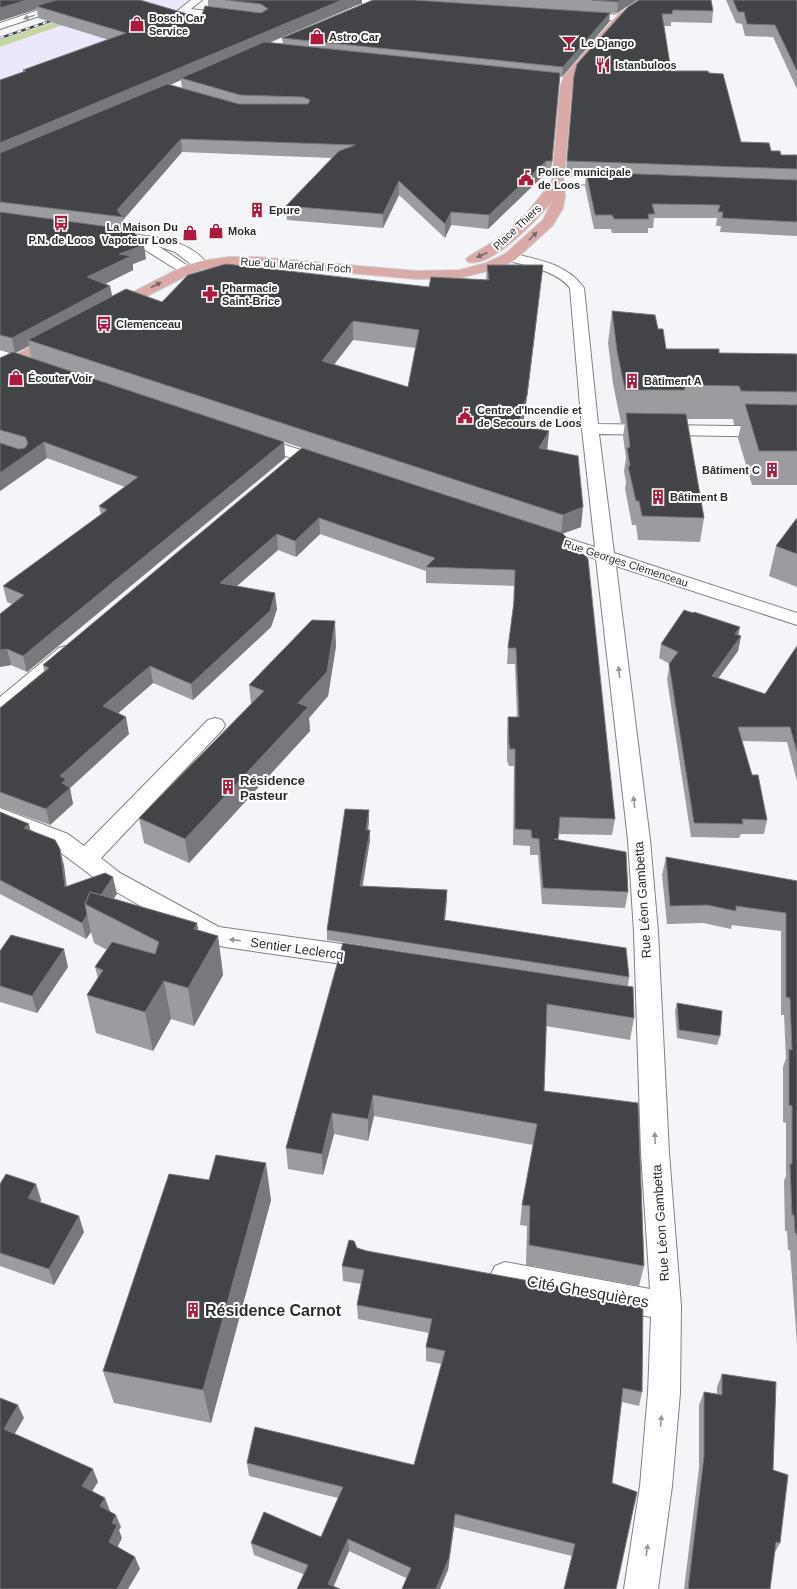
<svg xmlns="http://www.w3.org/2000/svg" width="797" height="1589" viewBox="0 0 797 1589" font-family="Arial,sans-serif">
<rect width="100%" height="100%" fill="#f3f5f9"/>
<path fill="#ede7fd" d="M134,0H189L171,14L0,92V47Z"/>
<path fill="#c4d6a1" d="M118,0H134L0,47V40Z"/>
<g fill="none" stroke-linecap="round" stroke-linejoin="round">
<g stroke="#7f8184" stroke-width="2">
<path id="minor" d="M69,0H84L82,2L0,29V23Z
M191,0H202L191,9L232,14L237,17L232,20L178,13L177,11Z
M350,0C361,0 398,0 405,4L400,7L355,3Z
M580,12L620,15L625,18L620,21L576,17L575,15L576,13Z
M558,176L615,178L621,182L615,186L554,183L552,180Z
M110,232C143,236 187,235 208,265L206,268H196L175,252L158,246L194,270L192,273H182L142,248L141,244L105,239L103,236L105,233Z
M510,253C536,259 568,264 584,288L598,424L797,427V437L599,434L614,553L797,613V625L616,566L650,840L658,932L669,1153L681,1306L680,1393L672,1486L658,1589H624L640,1486L648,1393L651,1317L505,1290L495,1286L490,1276L495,1266L505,1262L650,1289L641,1153L634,932L628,840L596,559L541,541L538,537L541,533L547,532L595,547L582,429L570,288C556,270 526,266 505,260L503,257L505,254Z
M0,350L38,362L41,365L38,368L33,370L0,360Z
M257,436L329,459L331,463L329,467L323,468L251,445L249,441L251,437Z
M66,646L73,648L76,652L73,656L7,713L0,715V697L59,648Z
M215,718L222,720L225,725L222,730L101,858L120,873L219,927L370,948L379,951L382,958L379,965L370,968L225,947L204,942L104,885L52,846L0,825V808L68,834L84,846L208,720Z"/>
</g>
<g stroke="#d1d1d1" stroke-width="2">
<path id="major" d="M640,0H652L626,18L575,76L572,88L564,180L565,197L563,208L553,225L515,260L496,269L460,278L417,279L256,265H229L204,269L192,273L118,311H108L106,308L108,305L182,267L201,261L229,257H256L417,271L460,270L486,263L505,254L543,220L552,201C538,219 492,268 468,262L466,259C469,255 497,241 505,234C524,219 537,200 552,181L560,88L564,76L618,14Z
M57,333L62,335L65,338L62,341L0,374V363Z"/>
</g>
<use href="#minor" fill="#fff" fill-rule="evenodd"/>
<use href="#major" fill="#d9aaa8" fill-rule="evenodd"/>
<g stroke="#454648" stroke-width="2.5">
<path id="rail" d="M0,38L59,18"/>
</g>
<use href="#rail" stroke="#fff" stroke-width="1.5" stroke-dasharray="4.5" stroke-linecap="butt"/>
</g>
<path fill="#9a9ca0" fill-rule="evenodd" d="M0,0L201,18L208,7V0H362V3L269,43L283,44L282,38L592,12L418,0H637L617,13H610L609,22L562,77H560L551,174H545L488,229L451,225L445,238L399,195L383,228L287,220L286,206L332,158L182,152L123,220L124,229L146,259L133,264V270L105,284L110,286L112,296L162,302L429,287L486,280L487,265H543L541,283L525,413L522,427L549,431L547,450L581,527L562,534L615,819L612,835L558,834V840L628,892L625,908L542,904L538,855H530V846L513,845L514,766H509L507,761V734L508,717H517L515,664H507L508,648L513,608L514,586L426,583V571L320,534L296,557L278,550L237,586L277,609L271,627L193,700L153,683L118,713L129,734L70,788L73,804L50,825L0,807V708L44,671L43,665L302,448L284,442L285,458L27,672L11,665L0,667V614L12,604L7,602L3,586L101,515L99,506L125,487L47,458L0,491V358L12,353L0,349V80L23,72V70L109,40L38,18L37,9L0,21ZM181,80L182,88L170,85ZM353,340L416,348L408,387L334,364ZM29,346L31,358L16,353Z
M639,0L713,11L712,23L671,22V26H664L671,71L741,142L781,155H797V236L720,232L721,226H716L717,218H654L653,228H648V233H612L611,229H594L585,186L586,175L566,174L574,76Z
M726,0H797V89L773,37L745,36L742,24L736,23Z
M612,311L658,329L666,349L719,353L797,354V485H752L738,438L741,425H734L733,419H686L704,518L700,542L638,540L636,525H632L625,489L626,482L624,471L626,458L623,436L625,423H621L613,384L608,343Z
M797,518V587L769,576L776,546Z
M693,613L741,636L738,651L718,678L765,694L797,646V781L787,742L742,741L752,775L767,820L764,834H741L739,838L691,837L667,679L670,664L659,658L661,644Z
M336,646L328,696L309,718L310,731L189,863L144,843L139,818L251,704L249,685Z
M0,812L31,830L60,849L64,866L66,887L117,894L113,899L197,923L198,930L218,936L223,975L194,1026L171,1019L153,1051L96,1033L87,995L98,978L95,967L107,950L94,943L91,932L86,939L0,894Z
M369,820L368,830L370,840L362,886L447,890L445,920L629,977L628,986L327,940V930Z
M666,857L797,881V1344L790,1250H788L787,1231H785L784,1181L786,1176V1123L783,1122V1067L786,1058L784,1015H781V931L732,925L731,929L703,923L667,924L662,875Z
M343,943L634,1018L630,1040L546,1026L544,1091L644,1266L639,1286L526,1265L527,1226L520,1225L522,1205L533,1145L374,1116L368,1141L334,1134L323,1175L288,1169L286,1148Z
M0,951L68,967L37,1013L0,1002Z
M677,1003L720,1036L717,1045L677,1038L675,1011Z
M209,1180L271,1200L211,1423L114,1403L103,1371Z
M0,1184H36L41,1200L40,1202L84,1232L54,1285L0,1266Z
M357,1248L642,1392L639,1406L622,1402L612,1483L572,1556L454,1527L448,1570L406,1578L349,1551L334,1586L254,1555L251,1543L321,1537L338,1498L249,1476L247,1463L414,1465L442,1364L426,1361V1347L429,1333L358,1319L357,1305L362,1284L343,1281L342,1266Z
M722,1374L773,1470L780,1543L774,1554L770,1589H684L699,1468V1405L704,1392L717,1394V1387Z"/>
<path fill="#77797c" d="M27,0H64L36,6L37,9L0,21V8Z
M342,0H362V3L184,79L181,78V80L0,157V143Z
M620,0H637L617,13L618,2Z
M610,13L609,22L562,77L563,67Z
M181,139L182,152L123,220V217L117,210Z
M546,161L545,174L488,229L489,215Z
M399,181V195L383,228V214Z
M451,212V225L445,238V224Z
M144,245L146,259L133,264V270L89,292L87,277L119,254Z
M543,265L541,283L525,413L517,445L518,426Z
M110,286L113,301L28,340L29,346L15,353L12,338Z
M353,321V340L323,379L322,361Z
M549,431L547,451L539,448Z
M44,442L47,458L0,491V473Z
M284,442L285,458L27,672L23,656Z
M583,507L581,527L561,534L563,515Z
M319,518L320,534L296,557L295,541Z
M277,534L278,550L222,599L220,583Z
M275,593L277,609L271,627L193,700L191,684Z
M335,621L336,646L328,696L309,718L310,731L189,863L185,839L298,703Z
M740,627L737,642L735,634Z
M741,636L738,651L709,691L712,676Z
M7,649L11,665L0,667V650Z
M150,666L153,683L107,723L103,706Z
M126,717L129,734L70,788L73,804L50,825L46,809L60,776Z
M369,810V820L367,840L366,830Z
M29,824L33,840L24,828Z
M370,830V840L361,896L360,886Z
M60,849L64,866L69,904L65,887Z
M113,877L117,894L103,914L92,908Z
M447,890V900L444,929V920Z
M87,915L91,932L86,939L82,923Z
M197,923L203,961L218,936L223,975L194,1026L188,988L194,929Z
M64,949L68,967L37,1013L32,996Z
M164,981L171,1019L153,1051L145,1012Z
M373,1095L374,1116L368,1141V1119Z
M332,1113L334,1134L323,1175L322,1154Z
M266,1163L271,1200L211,1423L203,1390Z
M36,1184L41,1200L34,1214L28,1198Z
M79,1216L84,1232L54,1285L49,1269Z
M18,1405L24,1418L10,1442L4,1429Z
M93,1469L98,1482L87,1499L82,1486Z
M105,1498L110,1511L105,1518L100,1506Z
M455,1514L454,1527L448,1570L440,1589H436Z
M116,1515L121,1527L119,1530L122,1538L114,1554L109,1542L112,1523Z
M348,1539L349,1551L332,1589L328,1584Z
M135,1557L140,1569L128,1589H117Z"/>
<path fill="#424447" stroke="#77797c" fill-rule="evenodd" d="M0,0H27L0,8Z
M56,0H140L201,18L205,6L261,13L268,9L261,4L226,0H342L0,143V80L26,71L23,70L126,33L36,6Z
M373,0H414L610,13L563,67L282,38Z
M592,0H620L618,2Z
M639,0H711L713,11L673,10L672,14H662L671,71H708L709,73L723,74L741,142L769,143L771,151H780L781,155H797V169L567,161L574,76L577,64L628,7Z
M733,0H797V71L775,25L747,24L744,12H738Z
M264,42L560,73L552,161H546L489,215L451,212L445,224L399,181L383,214L286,206L339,151L355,145L181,139L117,210L123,217L0,202V153L167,84L239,104H308L310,100L303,97L240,95L181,78Z
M586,172L797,180V222L722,218L723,212H718L720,205L652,204L655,214H648L649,219H614L612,215H595Z
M0,212L132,230L144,245L119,254L131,256L87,277L110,286L12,338L0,335Z
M226,264L429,287L431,277L489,280L487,265H543L527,395L518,426L549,431L539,448L578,456L583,507L563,515L28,340L126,289L162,302L188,275ZM353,321L419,330L408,387L322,361Z
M612,311L655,315L658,329H663L666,349H719V353L797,354V392L741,391L739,386L684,385L685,390H625L617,351Z
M13,352L284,442L23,656L7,649L0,650V614L24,595L3,586L107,510L99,506L138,477L44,442L0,473V443L19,449L25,448L28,443L25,437L0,430V358Z
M745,404L797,405V451H759Z
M626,413L686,414L704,518L642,516L639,501H636L628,466H630L627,448L630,447Z
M302,448L562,533L588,559L615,819L560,817L558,839H554L626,852L628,892L543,888L539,839L532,838L531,830L515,829V749H510L509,744L508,717H519L516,648H508L514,602L515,570L426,567L435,558L319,518L295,541L277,534L220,583L275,593L270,611L191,684L150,666L103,706L126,717L60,776L66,779L62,783L70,788L46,809L0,792V708L49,668L43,665Z
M797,518V554L776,546Z
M684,610L693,613L694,612L740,627L735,634L741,636L712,676L765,694L797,646V752L790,727H738L752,775H758L767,820L742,819L743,824L694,823L669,664L678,652L661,644Z
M312,620L335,621L327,672L298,703L308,707L185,839L139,818L264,691L249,685Z
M345,809L369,810L366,830H370L360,886L447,890L444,920L626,948L629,977L327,930Z
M0,812L29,824L24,828L55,840L60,849L65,887L105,873L113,877L101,895L90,892L85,904L87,915L82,923L0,880Z
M666,857L797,881V1236V1234L795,1233L794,1215H792L790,1164H792V1106L789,1105V1049L792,1050L790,998L786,997V913L736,906V911L707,905L670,906Z
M90,892L197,923L194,929L218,936L188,988L164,981L145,1012L87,995L103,970L95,967L112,942L155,954L159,942L85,904Z
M11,935L64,949L32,996L0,986V951Z
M343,943L633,987L634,1018L547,1004L544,1091L638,1103L644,1266L529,1245L530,1206L522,1205L537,1124L373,1095L368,1119L332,1113L322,1154L286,1148Z
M677,1003L722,1011L720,1036L679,1030Z
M216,1155L266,1163L203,1390L103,1371L169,1174L209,1180Z
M6,1174L36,1184L28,1198L79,1216L49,1269L0,1253V1184Z
M349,1240L354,1241L357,1248L367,1251L643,1302L642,1392L623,1388L612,1483L637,1492L616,1589H564L575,1544L455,1514L449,1558L436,1589H402L411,1568L348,1539L328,1584L340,1589H297L308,1565L251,1543L264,1512L321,1537L343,1487L247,1463L255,1427L414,1465L445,1351L426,1347L432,1319L357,1305L364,1270L342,1266Z
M722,1374L776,1382L773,1470L788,1475L780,1543L776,1542L770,1589H688L704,1456V1392L722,1395Z
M0,1398L18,1405L4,1429L93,1469L82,1486L105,1498L100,1506L116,1515L112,1523L117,1525L109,1542L135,1557L117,1589H0Z"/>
<defs><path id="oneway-solid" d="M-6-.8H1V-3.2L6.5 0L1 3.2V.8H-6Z"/></defs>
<g fill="#969697">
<use href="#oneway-solid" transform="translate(29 17) rotate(162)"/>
<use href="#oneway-solid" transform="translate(619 672) rotate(-97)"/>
<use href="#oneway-solid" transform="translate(634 802) rotate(-97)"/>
<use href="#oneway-solid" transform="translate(235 940) rotate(-173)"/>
<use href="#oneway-solid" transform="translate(655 1138) rotate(-92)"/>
<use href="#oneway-solid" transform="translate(661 1421) rotate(-85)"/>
<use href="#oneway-solid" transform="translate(647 1550) rotate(-82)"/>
</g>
<g fill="#7a6665">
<use href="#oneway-solid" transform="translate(533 236) rotate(-45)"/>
<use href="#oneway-solid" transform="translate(482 255) rotate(156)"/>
<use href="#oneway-solid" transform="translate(156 285) rotate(-28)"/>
</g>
<defs>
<g id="shop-bare" transform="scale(1.2)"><path d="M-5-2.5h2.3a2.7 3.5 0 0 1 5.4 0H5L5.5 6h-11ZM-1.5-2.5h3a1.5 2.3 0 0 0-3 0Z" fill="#ae1a3d" stroke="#fff" stroke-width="2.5" paint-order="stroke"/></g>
<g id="bar-bare" transform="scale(1.2)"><path d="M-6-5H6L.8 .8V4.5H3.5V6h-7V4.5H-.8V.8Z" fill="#ae1a3d" stroke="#fff" stroke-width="2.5" paint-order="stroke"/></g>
<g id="restaurant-bare" transform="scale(1.2)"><path d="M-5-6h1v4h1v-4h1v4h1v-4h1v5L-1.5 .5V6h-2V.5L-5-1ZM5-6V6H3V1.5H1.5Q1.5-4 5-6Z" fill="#ae1a3d" stroke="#fff" stroke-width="2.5" paint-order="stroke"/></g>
<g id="civic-bare" transform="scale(1.2)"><path d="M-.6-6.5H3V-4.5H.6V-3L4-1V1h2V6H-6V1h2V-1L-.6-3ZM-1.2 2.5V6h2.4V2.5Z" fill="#ae1a3d" stroke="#fff" stroke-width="2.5" paint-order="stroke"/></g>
<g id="building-bare" transform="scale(1.2)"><path d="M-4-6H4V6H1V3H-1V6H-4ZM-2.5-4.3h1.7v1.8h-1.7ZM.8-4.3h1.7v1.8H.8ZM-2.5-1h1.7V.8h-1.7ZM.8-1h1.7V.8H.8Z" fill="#ae1a3d" stroke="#fff" stroke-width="2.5" paint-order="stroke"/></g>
<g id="bus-bare" transform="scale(1.2)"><path d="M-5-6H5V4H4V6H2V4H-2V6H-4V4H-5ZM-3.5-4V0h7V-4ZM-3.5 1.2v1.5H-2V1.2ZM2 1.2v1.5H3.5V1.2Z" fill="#ae1a3d" stroke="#fff" stroke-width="2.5" paint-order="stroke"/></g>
<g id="pharmacy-bare" transform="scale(1.2)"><path d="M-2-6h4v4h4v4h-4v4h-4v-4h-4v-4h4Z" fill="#ae1a3d" stroke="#fff" stroke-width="2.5" paint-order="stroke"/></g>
</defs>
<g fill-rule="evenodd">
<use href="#shop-bare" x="137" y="24"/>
<use href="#shop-bare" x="317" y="37"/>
<use href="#bar-bare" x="569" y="43"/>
<use href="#restaurant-bare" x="603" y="65"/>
<use href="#civic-bare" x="526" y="178"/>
<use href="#building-bare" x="257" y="210"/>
<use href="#bus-bare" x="61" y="223"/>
<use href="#shop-bare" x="216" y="231"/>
<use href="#shop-bare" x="190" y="233"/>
<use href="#pharmacy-bare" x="210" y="294"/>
<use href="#bus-bare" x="104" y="324"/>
<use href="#shop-bare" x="16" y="378"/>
<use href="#building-bare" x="632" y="381"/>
<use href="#civic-bare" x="465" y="416"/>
<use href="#building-bare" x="772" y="470"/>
<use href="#building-bare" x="658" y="497"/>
<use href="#building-bare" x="228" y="787"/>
<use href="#building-bare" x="193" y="1310"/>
</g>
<g text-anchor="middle" stroke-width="4" stroke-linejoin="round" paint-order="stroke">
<g font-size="11" font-weight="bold" fill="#2d2e2f" stroke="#fff" text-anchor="start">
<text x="149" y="22">Bosch Car<tspan x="149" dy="13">Service</tspan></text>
<text x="329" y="41">Astro Car</text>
<text x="581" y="47">Le Django</text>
<text x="615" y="69">Istanbuloos</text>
<text x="538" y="176">Police municipale<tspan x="538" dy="13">de Loos</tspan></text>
<text x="269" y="214">Epure</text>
<text x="178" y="231" text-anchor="end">La Maison Du<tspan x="178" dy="13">Vapoteur Loos</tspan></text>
<text x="228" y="235">Moka</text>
<text x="61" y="244" text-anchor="middle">P.N. de Loos</text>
<text x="222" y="292">Pharmacie<tspan x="222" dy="13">Saint-Brice</tspan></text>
<text x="116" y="328">Clemenceau</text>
<text x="28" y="382">Écouter Voir</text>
<text x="644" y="385">Bâtiment A</text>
<text x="477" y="414">Centre d'Incendie et<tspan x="477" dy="13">de Secours de Loos</tspan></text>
<text x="760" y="474" text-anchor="end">Bâtiment C</text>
<text x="670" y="501">Bâtiment B</text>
</g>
<g font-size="11" fill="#2d2e2f" stroke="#fff">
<text transform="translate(517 227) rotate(-43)" y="4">Place Thiers</text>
<text transform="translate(296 265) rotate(4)" y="4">Rue du Maréchal Foch</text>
<text transform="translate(626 563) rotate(18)" y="4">Rue Georges Clemenceau</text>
</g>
<g font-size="13" font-weight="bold" fill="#2d2e2f" stroke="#fff" text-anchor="start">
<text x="240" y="785">Résidence<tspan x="240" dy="15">Pasteur</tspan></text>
</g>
<g font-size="13" fill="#2d2e2f" stroke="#fff">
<text transform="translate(642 900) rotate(-94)" y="5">Rue Léon Gambetta</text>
<text transform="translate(297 948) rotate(8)" y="5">Sentier Leclercq</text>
<text transform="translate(660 1223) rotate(-94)" y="5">Rue Léon Gambetta</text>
</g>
<g font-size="16" fill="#2d2e2f" stroke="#fff">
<text transform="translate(588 1291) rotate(10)" y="6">Cité Ghesquières</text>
</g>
<g font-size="16" font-weight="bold" fill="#2d2e2f" stroke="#fff" text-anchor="start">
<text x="205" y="1316">Résidence Carnot</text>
</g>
</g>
</svg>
